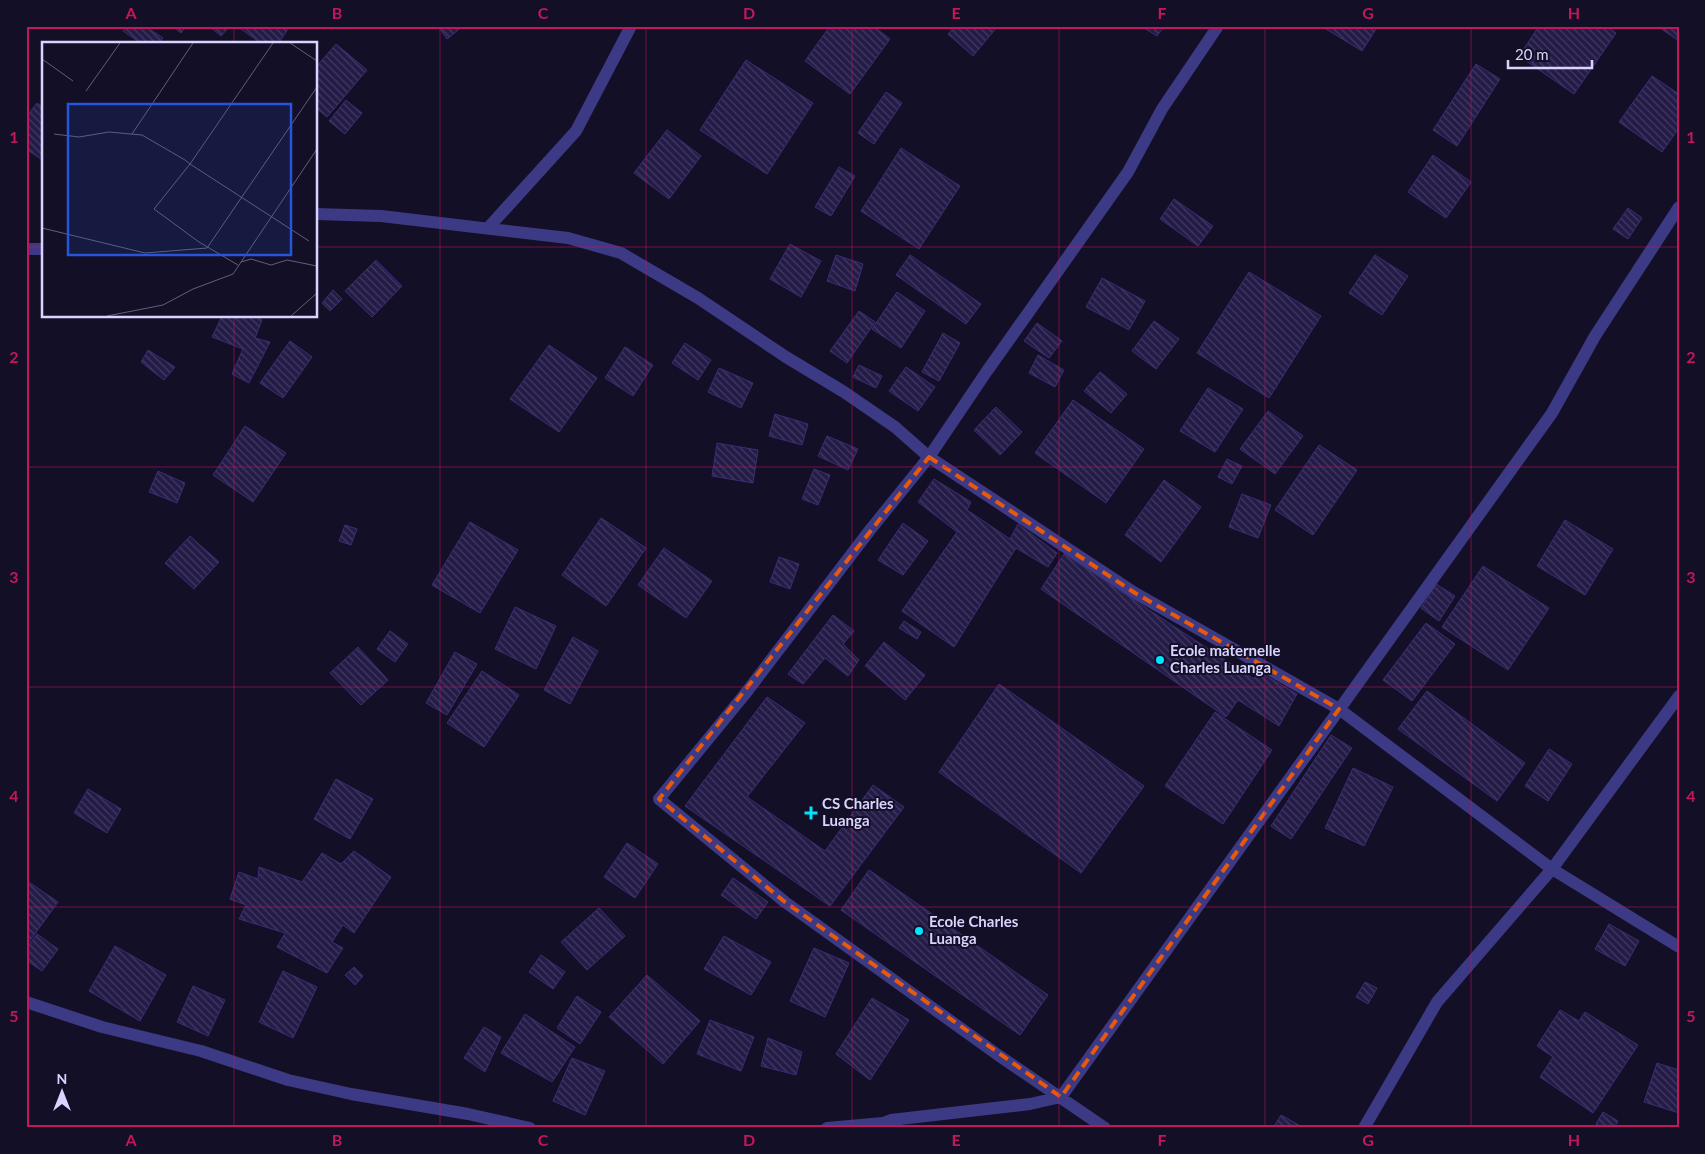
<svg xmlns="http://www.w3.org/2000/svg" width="1705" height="1154" viewBox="0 0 1705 1154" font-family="Lato,sans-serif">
<defs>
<pattern id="building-back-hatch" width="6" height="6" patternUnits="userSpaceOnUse" patternTransform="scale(1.25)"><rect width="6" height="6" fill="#241b47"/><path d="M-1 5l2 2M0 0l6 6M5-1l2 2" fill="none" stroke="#433b63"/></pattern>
</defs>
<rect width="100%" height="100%" fill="#130f26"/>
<path fill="url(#building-back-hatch)" stroke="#3b2d73" d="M127,26H145L163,38L158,44H142L123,31Z
M172,26H186L181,33Z
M209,26H230L221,36Z
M290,26L278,44H262L238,27Z
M438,26H463L447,39Z
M830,26H873L890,39L850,94L805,61Z
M955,26H998L973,56L948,34Z
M1141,26H1164L1157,36Z
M1321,26H1378L1362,51Z
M1539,26H1606L1616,33L1574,94L1519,56Z
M1657,26H1679V41Z
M336,44L367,70L327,117L316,108V67Z
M746,60L813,103L767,174L700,130Z
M1476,64L1500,79L1457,146L1433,130Z
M1652,76L1679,94V128L1662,152L1619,122Z
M886,92L902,103L874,144L858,133Z
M346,100L362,113L345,134L329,121Z
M37,103L44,108V161L26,149V117Z
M667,130L701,156L669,199L634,173Z
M901,148L960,186L919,249L861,211Z
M1433,155L1471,182L1446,218L1408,192Z
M839,167L855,176L831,216L815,207Z
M1174,199L1213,226L1198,246L1160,219Z
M1628,208L1642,218L1628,239L1613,229Z
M790,244L821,261L801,297L770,279Z
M836,255L863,264L855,291L827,281Z
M910,255L981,304L966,324L896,275Z
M1375,255L1408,276L1382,315L1349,293Z
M376,260L402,286L372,317L345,291Z
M1249,272L1321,316L1269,398L1197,353Z
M1102,278L1145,301L1129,330L1086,307Z
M333,290L342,299L330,311L322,303Z
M897,292L925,311L901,348L872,329Z
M859,311L875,322L847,363L830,351Z
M222,316H255L262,320L255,338L270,342L249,383L232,374L243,349L212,337Z
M1154,321L1179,339L1156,369L1132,351Z
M1037,323L1062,341L1049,358L1024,341Z
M943,333L960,343L939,381L922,372Z
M290,341L312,357L283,398L260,383Z
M685,343L711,360L698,380L672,363Z
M549,345L597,378L559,432L510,399Z
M625,347L653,365L633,396L605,378Z
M148,350L175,367L164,380L141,362Z
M1038,355L1064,370L1055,387L1029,373Z
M859,365L882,376L876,388L853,377Z
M906,367L935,387L918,411L889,391Z
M719,368L753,383L741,408L708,392Z
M1100,372L1127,394L1111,413L1084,391Z
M1208,388L1243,409L1215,452L1180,431Z
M1073,400L1144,449L1106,503L1035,453Z
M996,407L1022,432L1000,455L974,430Z
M1268,411L1303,436L1275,474L1240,449Z
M775,414L808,424L802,445L769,436Z
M245,426L286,453L253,502L213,475Z
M827,436L858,449L848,470L818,456Z
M717,443L758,450L753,483L712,476Z
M1319,445L1357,470L1313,535L1275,510Z
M1227,459L1242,466L1232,484L1218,477Z
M814,469L830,475L818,505L802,499Z
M158,471L185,483L177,503L149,492Z
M934,479L971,502L967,510L1010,539L1018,524L1057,553L1048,567L1016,548L954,647L902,611L957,532L918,502Z
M1164,480L1201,507L1161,562L1125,535Z
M1242,494L1271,505L1258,538L1229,527Z
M601,518L646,548L606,606L562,575Z
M1565,520L1613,549L1585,595L1537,566Z
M470,522L518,550L480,613L432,585Z
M903,523L928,541L903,575L878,560Z
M345,525L357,529L351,545L339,541Z
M190,536L219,562L194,589L165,563Z
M664,548L712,581L686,618L638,585Z
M1064,554L1254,679L1258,671L1297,694L1279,726L1238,700L1226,717L1041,589Z
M779,557L799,564L790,589L770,582Z
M1483,566L1549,608L1508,670L1442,627Z
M1436,584L1455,596L1439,621L1421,608Z
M515,607L556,626L536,669L495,649Z
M833,615L854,631L843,644L859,660L848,676L825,658L803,684L788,674Z
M904,621L921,632L917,639L899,628Z
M1426,623L1455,644L1412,701L1383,680Z
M390,631L408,644L395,662L377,649Z
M573,637L598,651L570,704L544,690Z
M884,642L925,675L905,700L865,666Z
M358,647L388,680L361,705L330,673Z
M455,652L477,664L447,715L426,703Z
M482,671L519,695L484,747L447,723Z
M999,684L1144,786L1081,873L939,772Z
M1427,691L1525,763L1497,801L1398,729Z
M767,697L805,723L747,797L825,851L873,785L904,807L830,906L685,806Z
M1215,712L1272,750L1223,824L1165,786Z
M1331,735L1352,748L1291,839L1271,826Z
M1549,749L1572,764L1548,801L1525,786Z
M1353,768L1393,787L1364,846L1325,828Z
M336,779L373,799L350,839L314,819Z
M88,789L121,809L107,833L74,813Z
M627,843L658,864L635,898L604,877Z
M354,851L391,877L354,933L343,925L332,942L343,948L327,973L277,947L285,933L239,919L246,905L230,899L239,872L258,879L259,867L302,882L322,853L341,864Z
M869,870L1048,995L1020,1035L841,910Z
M733,878L768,902L756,919L721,895Z
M26,880L58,902L26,946Z
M599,908L625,936L587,970L561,942Z
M1609,924L1639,941L1625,966L1595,949Z
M37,934L58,949L42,971L26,960V949Z
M724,936L771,962L751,995L704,969Z
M115,946L166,975L140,1021L89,991Z
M814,948L849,963L825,1017L790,1001Z
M541,955L565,972L553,989L529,972Z
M354,967L363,976L355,985L345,975Z
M283,971L317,987L293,1038L259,1022Z
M647,975L700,1021L663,1064L609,1017Z
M1365,982L1377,988L1368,1004L1356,997Z
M193,986L225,1000L208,1036L177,1022Z
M577,996L601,1012L580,1044L557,1028Z
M872,998L909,1020L870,1080L836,1054Z
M1560,1010L1579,1021L1585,1012L1638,1045L1593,1113L1540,1077L1553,1057L1537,1046Z
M525,1014L575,1047L552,1082L501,1053Z
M710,1020L754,1037L741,1071L697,1054Z
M484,1027L501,1037L485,1072L464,1058Z
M768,1038L802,1052L796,1075L761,1066Z
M572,1058L605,1071L585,1115L553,1101Z
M1657,1063L1679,1070V1113L1644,1102Z
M1603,1112L1618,1121L1614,1128H1601L1596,1124Z
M1281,1115L1304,1128H1273Z"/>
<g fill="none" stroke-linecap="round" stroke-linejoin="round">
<path stroke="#3d3a85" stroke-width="12" d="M1218,26L1162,109L1128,172L987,371L929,457L1135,593L1339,709L1552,869L1679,947
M316,214L381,216L568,238L621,253L698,298L786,357L844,392L895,427L929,457L870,530L745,694L659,799L785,902L998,1055L1105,1128
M488,228L576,131L631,26
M26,249H44
M26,1002L102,1027L201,1051L288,1080L351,1094L468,1114L530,1128
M827,1128L883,1123L891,1120L1030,1104L1061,1097L1552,413L1595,336L1679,207
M1364,1128L1437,1002L1552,869L1679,696"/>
</g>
<path fill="none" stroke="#e8590c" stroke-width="4" stroke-dasharray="10 6" stroke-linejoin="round" d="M929,457L1135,593L1339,709L1061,1097L785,902L659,799Z"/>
<path fill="none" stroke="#c2185b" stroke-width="1" stroke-opacity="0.55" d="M234,26V44M440,26V1128M646,26V1128M852,26V1128M1059,26V1128M1265,26V1128M1471,26V1128M26,247H44M316,247H1679M234,316V1128M26,467H1679M26,687H1679M26,907H1679"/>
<g fill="#00e5ff" stroke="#130f26" stroke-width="2">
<circle cx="1160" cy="660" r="5"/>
<path d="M808.5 805.5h5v5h5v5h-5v5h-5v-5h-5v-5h5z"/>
<circle cx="919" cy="931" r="5"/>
</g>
<g text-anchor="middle" stroke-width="4" stroke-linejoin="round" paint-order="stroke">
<g font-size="15" font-weight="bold" fill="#d9d4ff" stroke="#130f26" text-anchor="start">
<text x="1170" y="656">Ecole maternelle<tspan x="1170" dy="17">Charles Luanga</tspan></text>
<text x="822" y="809">CS Charles<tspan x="822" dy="17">Luanga</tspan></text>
<text x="929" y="927">Ecole Charles<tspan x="929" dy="17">Luanga</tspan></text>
</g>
</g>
<g transform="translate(42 42)">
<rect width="275" height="275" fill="#130f26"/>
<path fill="none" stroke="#625e7d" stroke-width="1" d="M231,1L148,122L267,199M248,1L275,19M0,17L31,39M44,49L78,1M12,92L37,95L67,90L100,93L143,118L148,122L112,167L157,200L196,223M90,92L151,1M0,186L103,211L165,206L275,45M199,220L209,217L229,223L245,218L275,224M65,274L121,263L151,247L191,232L275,107M249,274L275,251"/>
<path fill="#2655da" fill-opacity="0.15" stroke="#2655da" stroke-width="2.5" d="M26,62H249V213H26Z"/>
<rect width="275" height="275" fill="none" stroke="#d9d4ff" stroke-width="2.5"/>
</g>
<rect width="1705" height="1154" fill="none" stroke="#130f26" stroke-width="55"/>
<g transform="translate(62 1092)" stroke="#130f26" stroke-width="4" paint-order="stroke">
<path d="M0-4L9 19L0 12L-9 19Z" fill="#d9d4ff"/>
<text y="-8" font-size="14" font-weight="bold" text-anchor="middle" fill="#d9d4ff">N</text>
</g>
<path d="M1508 60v8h84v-8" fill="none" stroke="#d9d4ff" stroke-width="2.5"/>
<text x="1515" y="60" font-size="15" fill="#d9d4ff" stroke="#130f26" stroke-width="4" paint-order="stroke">20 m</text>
<rect x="28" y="28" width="1650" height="1098" fill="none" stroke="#c2185b" stroke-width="2"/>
<g font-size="16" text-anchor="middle" font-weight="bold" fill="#c2185b">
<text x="131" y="19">A</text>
<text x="337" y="19">B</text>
<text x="543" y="19">C</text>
<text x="749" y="19">D</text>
<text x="956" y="19">E</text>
<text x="1162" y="19">F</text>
<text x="1368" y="19">G</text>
<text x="1574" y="19">H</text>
<text x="14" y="143">1</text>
<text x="1691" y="143">1</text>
<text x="14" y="363">2</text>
<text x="1691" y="363">2</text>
<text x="14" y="583">3</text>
<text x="1691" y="583">3</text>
<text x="14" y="802">4</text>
<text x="1691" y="802">4</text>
<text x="14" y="1022">5</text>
<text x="1691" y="1022">5</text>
<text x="131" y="1146">A</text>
<text x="337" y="1146">B</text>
<text x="543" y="1146">C</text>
<text x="749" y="1146">D</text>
<text x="956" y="1146">E</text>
<text x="1162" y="1146">F</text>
<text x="1368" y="1146">G</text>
<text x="1574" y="1146">H</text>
</g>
</svg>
